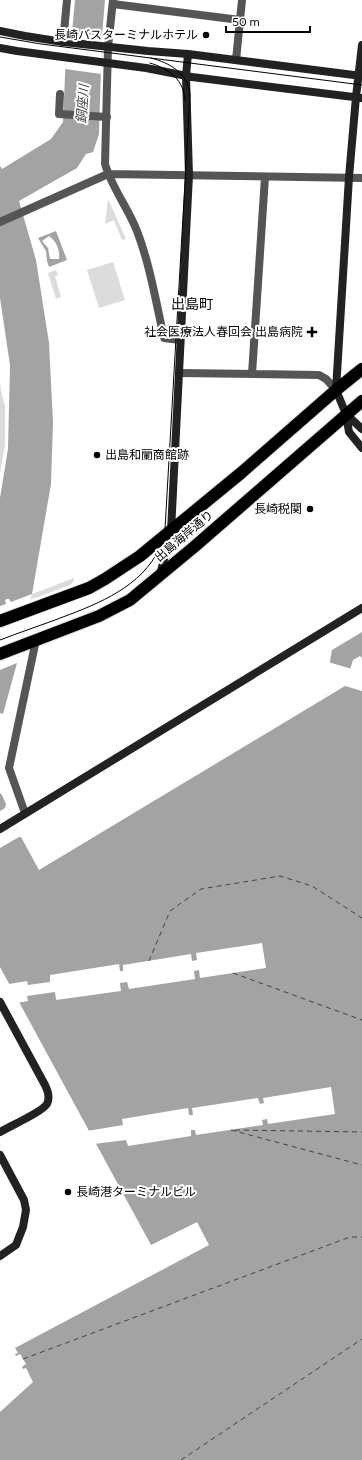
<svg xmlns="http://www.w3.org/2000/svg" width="362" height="1460" viewBox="0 0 362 1460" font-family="Figtree,'Noto Sans JP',sans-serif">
<rect width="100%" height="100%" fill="#fff"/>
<path fill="#dcdcdc" d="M108,199L126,239L122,240L114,220L105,224Z
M113,262L125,300L99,308L87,270Z
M56,270L58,275L55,276L61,297L56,299L48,273Z
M0,380L1,391L5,406V445L0,474Z
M74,578V581L70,585L0,611L11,602Z"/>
<path fill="#a3a3a3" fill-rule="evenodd" d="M75,0H105L102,36L99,134L93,152L86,154L77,168L19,201L36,260L49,343L53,422L51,484L32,594L17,663L3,714L0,713V498L8,449L10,365L0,298V166L2,169L51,139L63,122L66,53L72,32Z
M56,231L67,260L49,267L47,261L46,251L38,238ZM49,236C57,242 60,250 59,259H50L48,248L42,241Z
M362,632V658L360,656L353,660L346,683L324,696L332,650Z
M345,686L362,691V1460H0V1412L33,1382L26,1368L23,1369L22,1367L26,1364L20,1354L16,1356L15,1354L18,1353L15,1348L209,1245L197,1222L151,1245L0,967V794L1,793L21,837L39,870Z"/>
<path fill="#fff" d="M72,32L102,36L101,74L65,69L66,53Z
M32,594L17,663L0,670V606L6,604L5,600L7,599H9L11,602Z
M328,662L352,669L348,683L322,697Z
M6,804L21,837H19L0,848V811L5,808Z
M262,943L266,968L200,978L199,970L194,971L195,979L129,989L127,982L120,983L121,991L56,1000L55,992L27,996L28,1001L17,1003L10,989L9,984L27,981L28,985L50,982V975L119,964L120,971H123V965L191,954L192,961L197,960L196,953Z
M331,1087L335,1114L268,1124L267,1119L262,1120L263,1125L196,1135L195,1130H191V1136L128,1146L126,1140L94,1144L87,1131L123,1125L122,1119L188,1108L189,1115H193L192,1108L258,1098L260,1104L264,1103L263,1098Z"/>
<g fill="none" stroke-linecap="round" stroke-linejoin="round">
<path stroke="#444" stroke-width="1" stroke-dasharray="5 4" stroke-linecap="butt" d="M149,961L170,911L201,889L280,876L312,886L362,918
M233,973L362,1020
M231,1130L362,1165
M235,1130L362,1132
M23,1359L350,1237H362
M181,1460L362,1339"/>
<g stroke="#dbdbdb" stroke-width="14">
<path id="highway" d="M0,621L89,588L105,579L140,556L241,473L336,390L362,369
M0,654L99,616L130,600L194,547L362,401"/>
</g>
<path stroke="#555" stroke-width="8" d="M113,0L108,47L105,164C112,188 128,208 137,231C150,265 156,302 164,338L180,340
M113,4L240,20
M63,42L67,0
M236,60L242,0
M60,94L59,114L107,117
M0,222L108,174L362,178
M179,373L319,375L326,379L336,390
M252,374L265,177
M25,813L9,768L36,640"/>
<path stroke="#222" stroke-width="8" d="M0,31L25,36L63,42L148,51L188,54L362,76
M362,45L356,97L349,177L336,390L346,414L349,432L362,448
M0,48L17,51L146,68L192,77L362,98
M346,414L362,429
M160,575L171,531L189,175L186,76L188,54
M0,829L362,608
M0,1002L45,1085C48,1091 50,1098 47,1104C42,1112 10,1126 0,1132
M0,1155L24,1200L26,1210L23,1227L16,1245L0,1256"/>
<use href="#highway" stroke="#000" stroke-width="12"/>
<path stroke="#000" stroke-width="1" d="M0,37L41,44L362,85
M150,63C170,69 184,80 185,101
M0,640C18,633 36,627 55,620C92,606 135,591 156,555C161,547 163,538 165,529L190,95C188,73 170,63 151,58"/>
</g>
<g fill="#000" stroke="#fff" stroke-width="1.5">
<circle cx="206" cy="35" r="4"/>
<path d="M310 326h4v4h4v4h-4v4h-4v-4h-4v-4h4z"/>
<circle cx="97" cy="455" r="4"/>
<circle cx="310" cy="509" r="4"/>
<circle cx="68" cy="1192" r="4"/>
</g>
<g text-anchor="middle" stroke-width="4" stroke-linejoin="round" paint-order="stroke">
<g font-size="12" fill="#000" stroke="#fff" text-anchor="end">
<text x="198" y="39">長崎バスターミナルホテル</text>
<text x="303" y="336">社会医療法人春回会 出島病院</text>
<text x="105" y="459" text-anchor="start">出島和蘭商館跡</text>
<text x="302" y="513">長崎税関</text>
<text x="76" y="1196" text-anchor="start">長崎港ターミナルビル</text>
</g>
<g font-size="12" fill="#000" stroke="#fff">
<text transform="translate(184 536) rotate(-40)" y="4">出島海岸通り</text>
</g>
<g font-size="13" font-style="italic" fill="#444" stroke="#fff">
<text transform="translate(82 104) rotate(-86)" y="5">銅座川</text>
</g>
<g font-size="14" fill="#000" stroke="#fff">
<text x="192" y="309">出島町</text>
</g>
</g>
<path d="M226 26v6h84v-6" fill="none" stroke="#000000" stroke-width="2"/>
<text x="232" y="26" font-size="12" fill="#000000" stroke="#ffffff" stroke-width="3" paint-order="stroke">50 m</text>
</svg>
